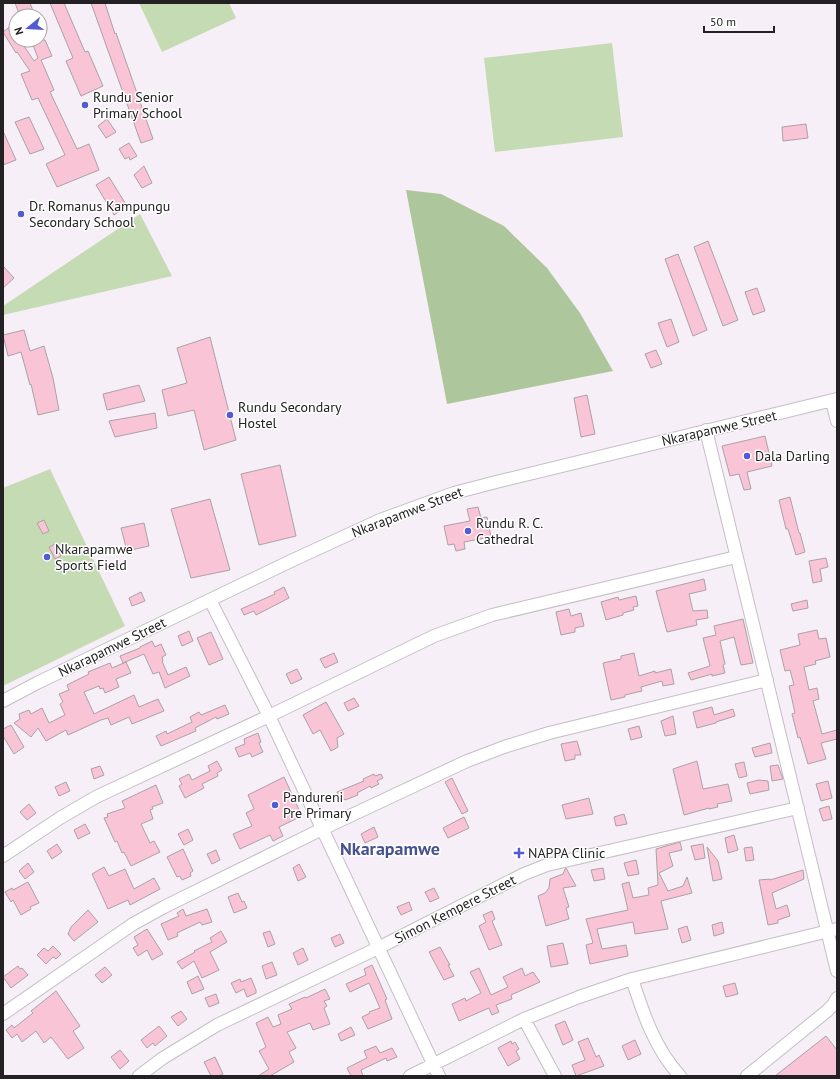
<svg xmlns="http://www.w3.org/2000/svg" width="840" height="1079" viewBox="0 0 840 1079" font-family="'PT Sans',sans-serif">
<rect width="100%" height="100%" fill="#f6eff7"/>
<path fill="#c4dbb4" d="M139,3H229L236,18L162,52Z
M612,43L623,137L495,152L484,58Z
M140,214L172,276L3,315V306Z
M50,469L125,626L3,686V488Z"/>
<path fill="#aec69c" d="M406,190L441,194L504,226L547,268L580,313L613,371L447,404Z"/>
<path fill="#f9c4d6" stroke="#aca1a5" d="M15,3H30L35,16H20Z
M50,3H64L85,52L88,51L103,86L81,96L66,61L73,58Z
M91,3H105L115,34L116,33L153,139L141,143Z
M11,26L16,34V40H20L34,61L38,58L31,40H45L52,56L41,60L54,90L50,92L77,149L89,144L99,170L57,187L46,164L65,155L38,98L32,100L21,74L30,71L17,52L16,53L3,32Z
M29,117L44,149L30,154L15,122Z
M107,119L116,132L106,138L98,126Z
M806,124L808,138L783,141L782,127Z
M3,131L16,160L3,165Z
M129,143L137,156L130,160L129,157L125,159L119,149Z
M144,166L152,183L142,188L134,175Z
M109,177L127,206L114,215L96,185Z
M708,241L738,320L723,326L694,247Z
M678,254L707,330L693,336L665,259Z
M3,266L14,278L3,288Z
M757,288L765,311L753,315L745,292Z
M671,319L679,342L667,347L658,323Z
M24,330L30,351L44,346L53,378L59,410L38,415L31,384L30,385L21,352L8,356L3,335Z
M210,337L236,440L204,450L194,410L168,416L162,390L187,383L177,348Z
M656,350L662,364L651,368L645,354Z
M139,385L145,401L107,410L103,394Z
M587,395L595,434L581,437L574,398Z
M155,413L157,428L115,437L109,421Z
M765,436L772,466L747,472L751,489L744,490L739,474L730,476L722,446Z
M280,465L296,536L259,545L241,474Z
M790,497L799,533H800L805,552L796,555L788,529H786L779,500Z
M210,499L230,570L191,578L171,509Z
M478,507L481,518L487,517L491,537L464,542L465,549L456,551L454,544L448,545L444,526L470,521L467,509Z
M44,520L49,531L43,534L37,523Z
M144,523L149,546L127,551L121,528Z
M55,544L61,556L55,559L49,547Z
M826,558L828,567L820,569L822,581L813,583L809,561Z
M704,579L706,590L689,594L693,611L707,610L708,618L696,620L697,625L667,632L656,591Z
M284,587L289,598L256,615L254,611L244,615L241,609L275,594L274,592Z
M141,592L145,601L132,606L129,598Z
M636,596L638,606L633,607L634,610L623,613V615L606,620L601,602L618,597L619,600Z
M807,600L808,608L793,611L791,604Z
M569,609L571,616L581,613L584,626L575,628V632L561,635L556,612Z
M743,619L753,663L741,665L734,637L720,641L725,664L723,665L725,673L712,676V674L691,680L688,673L710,666L703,638L716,635L714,626Z
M817,630L819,639L826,638L830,657L815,661L816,664L804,667L809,690L817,688L819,699L813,701L822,734L837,730V739L821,743L826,759L808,764L800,737L798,738L792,714L795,713L789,686L794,685L790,670L785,671L780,650L800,645L798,634Z
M189,631L193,641L182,646L178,636Z
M211,632L223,659L209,665L197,638Z
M152,641L155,647L161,644L166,655L162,657L163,661H162L168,675L186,667L190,676L165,688L159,672L153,674L144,654L123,663L120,656L140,648V647Z
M334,653L338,662L325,668L320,659Z
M634,653L639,676L655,671V673L671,669L674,684L663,686L662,681L641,687L642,691L625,695V697L611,700L603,663L621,659V656Z
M126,662L131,673L116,679L119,687L105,693L103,688L100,689L99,686L84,692L94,714L134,695L139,707L158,699L164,711L132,724L129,717L111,725L108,718L101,720L68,735L66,730L46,741L38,728L31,737L14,723L20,719L19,714L29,710L31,714L42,708L49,723L65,715L60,704L63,702L59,694L69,690L67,685L89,674L88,672L110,663L112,668Z
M297,669L302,679L291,684L286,674Z
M354,698L359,706L348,711L344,703Z
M326,702L344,734L337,738L338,747L331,751L320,730L313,734L303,715Z
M225,705L229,714L217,719L216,717L195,728L196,731L161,746L156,736L166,731L167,734L192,722L190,717L199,712L201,715Z
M712,707L714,715L733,709L735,716L716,722V723L697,728L693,712Z
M673,716L676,734L665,736L661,721Z
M11,725L24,747L14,754L3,736V729Z
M639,726L642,737L631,740L628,729Z
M258,733L261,742L259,743L263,752L252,757L250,753L239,757L235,748L245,744L244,739Z
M577,741L581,755H575V759L565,761L561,744Z
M770,743L772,753L755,757L752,748Z
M217,761L222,770L217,773L218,776L202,784L204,788L185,798L179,786L182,784L179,779L189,774L192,780L210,771L208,766Z
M697,761L703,789L728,784L732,801L717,804L718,807L709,809V808L684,815L673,769Z
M744,762L747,776L739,778L735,764Z
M778,765L783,779L772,781L770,766Z
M100,766L104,775L94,779L91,769Z
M374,774L375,776L381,774L383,778L377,781L379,784L371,788L370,786L357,793L358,795L345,800L344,799L340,800L337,792L364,781L363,779Z
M284,777L302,816L279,827L283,836L273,841L270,835L240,849L233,834L252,826L246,813L254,809L248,795Z
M452,778L468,811L462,814L445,782Z
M759,780L768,781L769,790L750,794L747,783Z
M828,781L832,798L821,801L816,784Z
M66,782L70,791L59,796L55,787Z
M156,785L163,803L152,807L153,809L150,810L153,819L141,824L150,843L154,841L160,852L131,866L124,852L122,853L117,841L115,842L104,818L108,817L107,814L125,808L122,801Z
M589,798L593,814L566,819L562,805Z
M29,804L36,813L27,820L20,812Z
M829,806L832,819L823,821L819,809Z
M624,814L627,824L616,826L614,817Z
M464,817L469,828L448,838L443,828Z
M85,824L90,833L78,839L74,830Z
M374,827L378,837L365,843L361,834Z
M188,829L193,840L184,845L178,834Z
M734,835L738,850L728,853L725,838Z
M680,842L682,850L669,853L673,866L659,873L668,891L683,886L687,877L692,893L661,901L668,929L635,934L633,922L597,929L602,949L626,945L628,956L590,964L586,945L593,943L586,919L628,910L622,884L629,882L633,898L649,895L648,888L658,885L656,849Z
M57,844L62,852L52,859L47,851Z
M703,844L705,858L695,860L691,846Z
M707,847L718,861L722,879L713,881Z
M752,847L754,860L746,861L744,848Z
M183,849L193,871L190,873L191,876L182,880L180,876L177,877L167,857Z
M216,850L220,860L212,864L207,854Z
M636,860L639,874L628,876L624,863Z
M28,863L34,872L25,879L19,871Z
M299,864L306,877L298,881L293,868Z
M104,867L109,876L125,869L134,889L154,878L160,889L130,905L128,900L108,909L92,874Z
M566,868L576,886L563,888L569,907L566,908L569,919L546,926L538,896L545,893L549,888L550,879L563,874L565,869Z
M603,868L605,879L594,881L591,870Z
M803,870L804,879L772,893L776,909L787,905L790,916L778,920V923L768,925L759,880L770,879V880Z
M28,882L39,903L30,907L31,909L21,915L13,900L11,902L5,892L12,888L13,890Z
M434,888L439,898L430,902L425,892Z
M238,893L242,902L244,901L247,908L234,913L228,897Z
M409,902L412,910L401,915L397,907Z
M183,909L186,916L207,909L212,922L202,925L200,922L177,933L178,936L168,940L161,924L179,916L177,913Z
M88,910L98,922L74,941L68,934L71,927Z
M492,911L495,919L492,921L502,945L489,950L479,926L486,922L483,915Z
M722,922L724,933L714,936L712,925Z
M687,926L691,940L682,943L678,929Z
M147,929L163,954L152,960L147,950L138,956L133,948L138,945L134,937Z
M221,931L227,942L210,952L219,970L202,978L194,961L182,969L177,962L195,952L194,951L212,942L210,938Z
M270,931L275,944L268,947L263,933Z
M340,934L344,943L335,947L331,938Z
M563,943L568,964L551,967L547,946Z
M53,946L61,954L56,959L53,957L46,964L37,955L44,948L48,951Z
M440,947L450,965H448L454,976L444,980L429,952Z
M303,948L308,960L298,965L293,953Z
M272,962L277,975L266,979L262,966Z
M372,965L387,999L385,1000L392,1019L368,1029L362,1017L370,1013L369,1012L380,1008L369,983L350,992L346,984L366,975L364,969Z
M18,966L20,969L22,968L28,975L11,988L3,977Z
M105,967L112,975L102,983L95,975Z
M479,968L491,995L508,987L503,977L522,968L525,976L533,972L540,982L511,995L512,999L496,1005L499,1012L492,1015L489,1008L459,1021L452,1004L465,998L466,1001L481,993L470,972Z
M198,976L204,989L192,994L187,982Z
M251,978L256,990V993L247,997L244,989L236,993L231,983L240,979L241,982Z
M735,983L738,994L726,997L723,986Z
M325,989L330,999L324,1001L327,1006L324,1008L330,1024L313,1030L310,1023L287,1032L296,1048L289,1052L294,1062L270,1076H258L269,1069L259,1051L266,1047L256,1023L268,1017L273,1027L281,1024L278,1015L292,1009L289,1004L305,997L306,998Z
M56,991L80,1026L73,1031L84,1048L68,1059L51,1037L44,1043L36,1031L22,1042L17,1034L12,1038L6,1030L12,1025L14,1028L33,1013L31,1011Z
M216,994L219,1003L209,1007L205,998Z
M181,1011L187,1019L178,1026L171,1017Z
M565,1021L573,1040L563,1045L555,1025Z
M159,1026L167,1036L155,1046L153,1043L147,1048L141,1040Z
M351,1027L355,1035L341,1041L338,1034Z
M826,1036L837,1050V1076H775Z
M588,1038L596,1057L599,1055L604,1066L576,1076L572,1065L585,1060L578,1042Z
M635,1040L641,1054L628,1060L622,1046Z
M511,1041L512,1044L515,1042L519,1049L516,1051L520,1059L508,1066L498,1048Z
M376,1046L380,1053L392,1048L397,1057L387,1061L386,1058L361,1070L363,1076H351L347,1068L367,1058L364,1051Z
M120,1050L129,1061L120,1069L111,1057Z
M215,1057L223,1074L218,1076H211L204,1062Z"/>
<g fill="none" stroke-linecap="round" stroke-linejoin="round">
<g stroke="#c5bec5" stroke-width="14">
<path id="minor" d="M832,401L837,421
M706,430L837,971
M210,600L269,716L439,1076
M3,701L37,683L293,560L380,520L454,493L496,482L837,399
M3,856L60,818L96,797L269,716L434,636L492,615L736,557
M632,979C643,1013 655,1049 680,1076
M3,1014L133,924L164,907L322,829L467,761L504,747L549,733L767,680
M524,1019L555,1076
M139,1076L163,1058L217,1025L378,948L524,874L547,865L798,808
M410,1076L524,1019L579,997L632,979L837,929
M747,1076L827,1011L833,1005L837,998"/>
</g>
<use href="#minor" stroke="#fff" stroke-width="12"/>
</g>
<g fill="#525bd1" stroke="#fff" stroke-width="1.5">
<circle cx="85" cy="105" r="4"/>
<circle cx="21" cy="214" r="4"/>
<circle cx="230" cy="415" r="4"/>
<circle cx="747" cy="456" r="4"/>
<circle cx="468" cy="531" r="4"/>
<circle cx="47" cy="557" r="4"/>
<circle cx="275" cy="805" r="4"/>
<path d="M517 847h4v4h4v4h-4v4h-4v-4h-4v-4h4z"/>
</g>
<g text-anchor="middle" stroke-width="3" stroke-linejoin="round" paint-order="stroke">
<g font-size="14" fill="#232123" stroke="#fff" text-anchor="start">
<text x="93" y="102">Rundu Senior<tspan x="93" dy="16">Primary School</tspan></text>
<text x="29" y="211">Dr. Romanus Kampungu<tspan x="29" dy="16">Secondary School</tspan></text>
<text x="238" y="412">Rundu Secondary<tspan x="238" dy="16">Hostel</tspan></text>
<text x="755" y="461">Dala Darling</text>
<text x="476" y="528">Rundu R. C.<tspan x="476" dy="16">Cathedral</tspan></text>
<text x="55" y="554">Nkarapamwe<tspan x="55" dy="16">Sports Field</tspan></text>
<text x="283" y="802">Pandureni<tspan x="283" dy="16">Pre Primary</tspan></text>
<text x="528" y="858">NAPPA Clinic</text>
</g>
<g font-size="14" fill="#232123" stroke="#fff">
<text transform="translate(719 428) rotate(-13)" y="5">Nkarapamwe Street</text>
<text transform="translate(407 512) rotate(-21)" y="5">Nkarapamwe Street</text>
<text transform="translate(112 647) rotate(-26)" y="5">Nkarapamwe Street</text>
<text transform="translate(455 909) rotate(-27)" y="5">Simon Kempere Street</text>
</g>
<g font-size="18" font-weight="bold" fill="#48528f" stroke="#fff">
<text x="390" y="855">Nkarapamwe</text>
</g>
</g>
<rect width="840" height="1079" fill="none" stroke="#232123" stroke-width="8"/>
<g transform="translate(28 28) rotate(252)"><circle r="19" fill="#ffffff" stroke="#a7a6a7"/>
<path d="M0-3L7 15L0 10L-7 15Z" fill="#525bd1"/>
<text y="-6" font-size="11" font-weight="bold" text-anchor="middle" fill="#232123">N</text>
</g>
<path d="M704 26v6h70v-6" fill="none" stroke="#232123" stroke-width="2"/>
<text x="710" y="26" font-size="12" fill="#232123" stroke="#ffffff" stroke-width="3" paint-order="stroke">50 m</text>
</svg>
